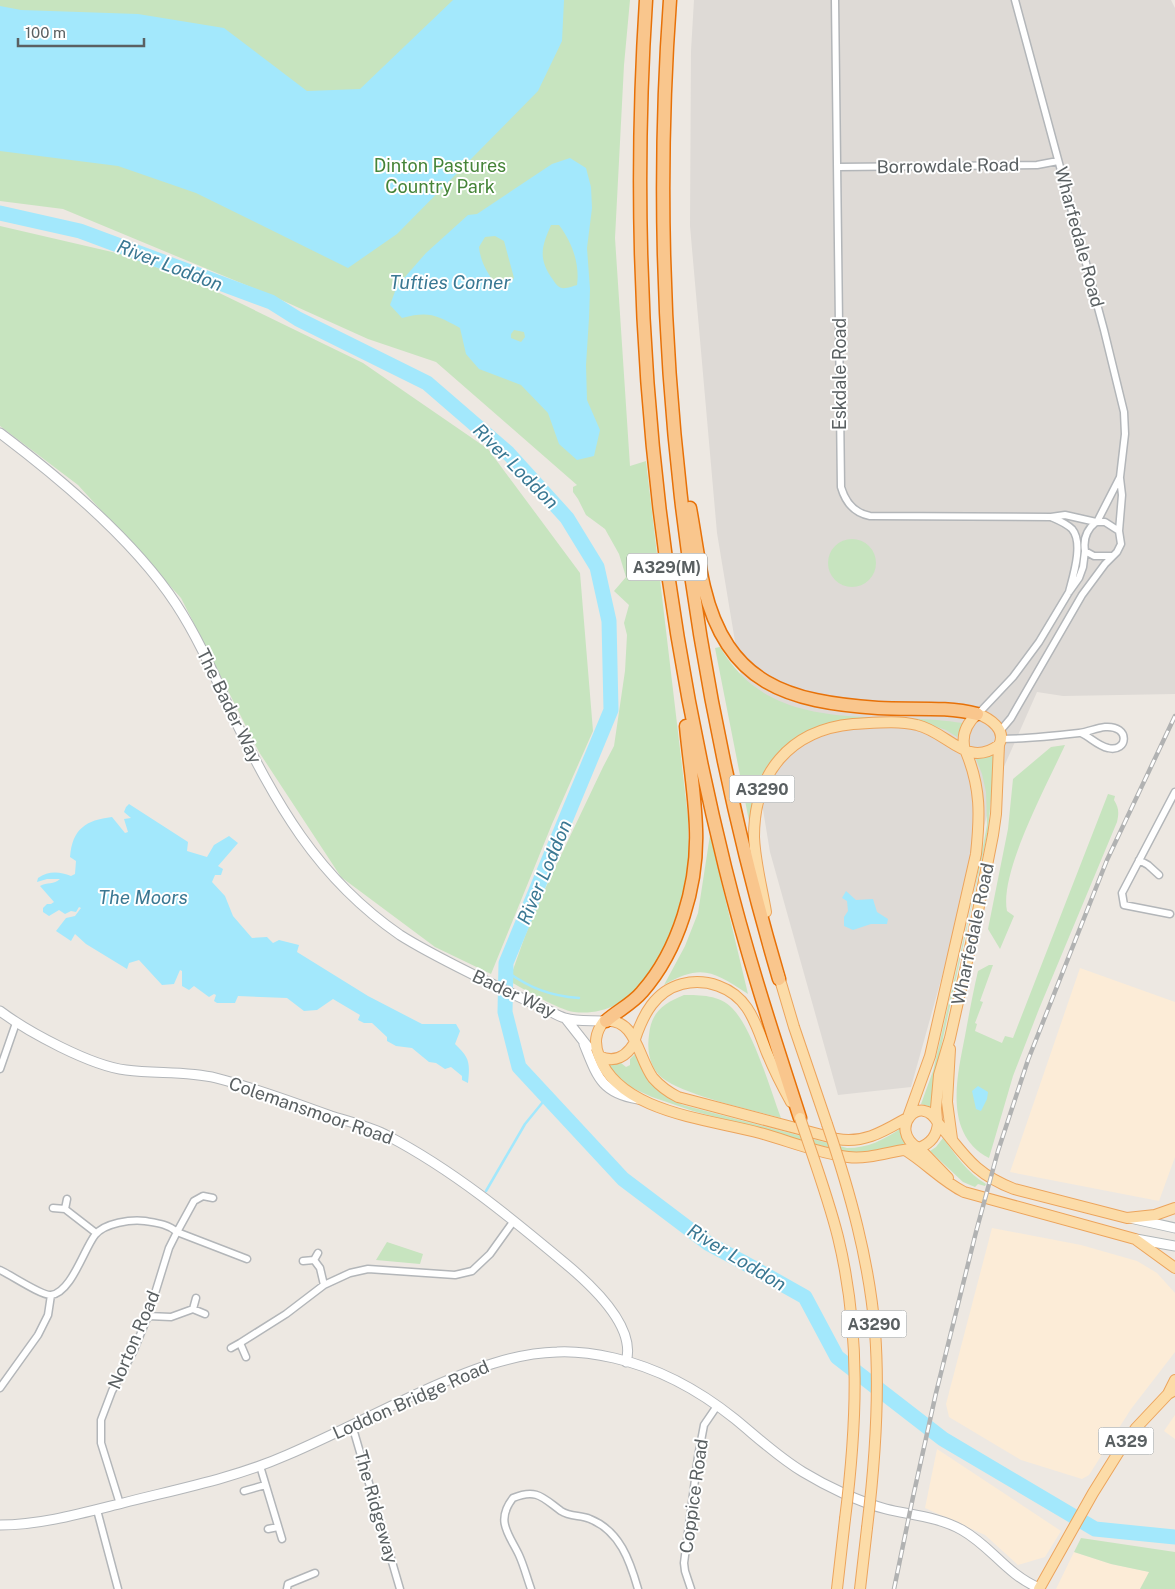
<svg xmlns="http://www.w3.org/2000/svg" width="1175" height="1589" viewBox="0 0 1175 1589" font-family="'Public Sans',sans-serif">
<rect width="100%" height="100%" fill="#ede8e2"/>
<path fill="#fcecd7" d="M1080,968L1175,1002V1157L1159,1201L1010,1172Z
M992,1228L1081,1245L1137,1261L1157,1273L1175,1293V1352L1131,1409L1089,1475L1082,1479L1021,1460L949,1417L946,1404Z
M1175,1415V1439L1164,1431Z
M937,1449L1061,1531L1045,1557L1018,1565L985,1535L925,1508Z
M1074,1552L1111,1564L1150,1572L1140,1589H1056Z"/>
<path fill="#dedad6" d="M694,0H1171L1175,8V694L1063,696L1037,692L995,787L911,1087L838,1095L770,852L717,533L690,226L691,51Z"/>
<path fill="#c7e4bf" d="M0,0H630L624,65L615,238L630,466L646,461L688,817C688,837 690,858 687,878C685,896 679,912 673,929C656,972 628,1018 574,1012C559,1010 524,989 509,981L525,936L544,891L603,767L614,746L625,671L627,635L624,623L629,605L614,591L626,577L619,554L605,529L586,515L578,499L573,492V487L577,485L436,362L368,339L277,298L63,209L0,201Z
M0,226L125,255L207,287L363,363L488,449L580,573L593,731L552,824L491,974L435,947L341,877L259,752L181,598L78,485L0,426Z
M828 563a24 24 0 1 1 48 0a24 24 0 1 1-48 0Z
M720,647C773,738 876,709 963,723L957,737L946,730L925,723L806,733C765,756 754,780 750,826L715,648Z
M1065,745C1048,783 999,872 1007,911L1014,916L1000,949L988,929L1008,829L1013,779L1051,747Z
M995,752L988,831L935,1075L932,1107L921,1104L933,1071L974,894L987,825L986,792L982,774L976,759L988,757Z
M1108,794L1115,796L1114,800C1119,808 1119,813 1117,822L1039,1009L1013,1076L989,1158C943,1134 957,1077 965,1036C969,1014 973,993 978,971L989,965H993L980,1001L983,1002L975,1023L977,1024L975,1031L1002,1043L1005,1036L1013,1038Z
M710,835L748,994C714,972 702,963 664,985L685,946L698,913Z
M684,995C700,995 720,995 732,1008C753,1029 770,1089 781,1118C753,1110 677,1094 659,1075C649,1064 647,1049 649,1035C651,1012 664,1003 684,995Z
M635,1054C647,1082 656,1093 683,1105L847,1148C868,1148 883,1140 900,1129L901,1135L907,1145C888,1147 868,1154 849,1153L693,1111L652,1097L628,1086L614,1073L609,1065L621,1063L626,1067L630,1065V1059Z
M943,1138C956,1155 967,1173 986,1184L985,1186L978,1184L975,1187L963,1182L930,1151L936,1147Z
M387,1242L423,1254L420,1264L376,1260Z
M1081,1538L1175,1552V1589H1140L1149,1572L1111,1564L1074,1552Z"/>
<path fill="#a3e8fc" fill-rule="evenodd" d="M453,0H564L562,41L538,91L397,234L348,268L196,193L118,166L0,151V6L21,10L138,14L224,28L307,91L360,89Z
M570,158L586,168L591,187L592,208L587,248L590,289L589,318L586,365L587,400L600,430L594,456L577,460L559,444L548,413L521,385L479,369L466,354L460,328C436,315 429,311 402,318L390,305L397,286L426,253L468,215L477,214L552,164ZM551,225H559C572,242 580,264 577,285C573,286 566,289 562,288C557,287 554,281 551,277C538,257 542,246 551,225ZM495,236L504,241L514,278L507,287L498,289C489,274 481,265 479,247L485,237ZM514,330L524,332L525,337L521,342L511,338V334Z
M129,804L188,842L187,851L207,857L214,845L229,836L238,843L218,866L223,869L221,875H215L212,882L225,896L233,916L252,938L267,937L273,943L279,940L299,945L297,952L368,996L422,1024H456L460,1031L455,1044C470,1058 470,1063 468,1083L462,1080V1076L451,1067L445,1069L436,1063L429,1062L412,1048L396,1046L387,1041V1037L372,1023H364L358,1020L360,1015L333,999L317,1010L304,1011L287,998L238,996L235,1003H217L214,1001L216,995L214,994L209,997L194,986L189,990L182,986V971L180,970L174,984L162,985L139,960L129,963L127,969L86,944L75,934L71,941L56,931L66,918L75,916L81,908L79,907L76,912L71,911L65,914L59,910L49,916L43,912V908L47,904H51L54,902L40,886C47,882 54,885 60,879H47L37,882L38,878C48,871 59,871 71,876L75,874L76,861L70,857C72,829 86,820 112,817L125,833L128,832L124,819L131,818L124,812L126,807Z
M846,891L856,900L873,899L877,912L888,919L887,924H871L853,930L844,926V917L848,911L847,901L842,898Z
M978,1086L988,1092L987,1099L981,1111L976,1109L972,1091Z"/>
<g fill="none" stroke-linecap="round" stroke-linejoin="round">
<path stroke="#a3e8fc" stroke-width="2.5" d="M506,971C530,988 550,996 579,998
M486,1191L525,1124L547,1097"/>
<path stroke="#a3e8fc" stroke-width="15" d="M0,213L80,231L271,302L298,319L427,383L508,453L567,518L597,567L609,621L611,710L506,963L505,1012L519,1067L623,1179L709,1244L741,1261L805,1297L837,1357L943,1439L1095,1529L1175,1537"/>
<g stroke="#b3b6b9" stroke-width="9">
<path id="minor" d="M835,0L841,487C845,501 854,513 870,516L1051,517C1058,520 1066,523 1072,529C1084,543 1073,576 1069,592
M1015,0L1104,330L1124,412L1125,434L1120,477L1097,522
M838,167L1037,165L1058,161
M1096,522C1086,530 1083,539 1085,551L1094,556H1112
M1119,531L1122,495L1120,478
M978,714L1013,677L1039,642L1069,592L1079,578L1083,567L1085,551
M1000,731L1011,718L1082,595L1105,564L1117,552L1121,544L1119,531L1105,522H1096L1065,515L1051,517
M1001,739C1027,739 1053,736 1079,733C1088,732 1096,728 1105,727C1131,725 1128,753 1108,748C1098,746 1090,737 1081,733
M1139,860L1148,865L1159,875
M1170,914L1124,905L1122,893L1175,792
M0,1069L16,1023
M213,1198L203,1196L194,1201L177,1232L247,1259
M53,1208L65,1209L96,1233
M65,1209L67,1199
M318,1253L314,1260L320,1268L324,1285
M303,1261L314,1260
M0,1270C11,1275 42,1296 51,1295C71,1293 84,1249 95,1235C104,1223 132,1219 145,1221C157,1223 168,1224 177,1232L169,1248L148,1316L133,1352L112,1391L101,1420V1443L120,1504
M193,1309L196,1298
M148,1316L171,1317L193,1309L205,1314
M240,1343L246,1357
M231,1348L240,1343L286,1314L324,1285L350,1273L368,1269L455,1275L472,1271L490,1254L513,1222
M0,1388L38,1335L48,1315L51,1295
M352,1425L400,1589
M260,1466L282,1539
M244,1491L265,1485
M97,1510L118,1589
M268,1529L278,1527
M287,1589L288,1584L315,1573
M531,1589C527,1578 524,1566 519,1555C509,1534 495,1521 513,1498C537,1488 543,1498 561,1511C570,1517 581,1515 590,1519C620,1531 630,1561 638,1589
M691,1589L685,1571L684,1563L698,1457L704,1425L717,1406"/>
</g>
<g stroke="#b3b6b9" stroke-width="11">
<path id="tertiary" d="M0,433C61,479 134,540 176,604C199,639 215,677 232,714C276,803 316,877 400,935C422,949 446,961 470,973C493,985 517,996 541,1007C549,1010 557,1016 565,1018C577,1022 592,1020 604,1021
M0,1011C28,1032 91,1066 126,1070C156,1074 187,1071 216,1078C255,1088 293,1102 331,1116C350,1122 371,1127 388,1136C453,1170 510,1217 566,1264C590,1284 637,1326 626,1362
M566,1019L588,1047
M584,1044C597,1076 601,1093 638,1099
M0,1525C41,1525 83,1513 123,1503C178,1489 235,1478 287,1455C336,1434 383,1409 432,1387C471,1370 514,1353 557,1352C576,1351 596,1354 614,1358C658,1368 700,1391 735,1419C757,1437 778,1457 803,1472C826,1486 859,1502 886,1509C911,1515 939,1517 962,1530C992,1547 1006,1574 1039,1588"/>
</g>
<g stroke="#b1b7b9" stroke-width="11">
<path id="secondary" d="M1130,1218L1175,1228
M1136,1239L1175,1246"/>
</g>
<g stroke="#eca45c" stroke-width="12">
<path id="primary" d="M766,912C762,888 755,862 754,837C754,774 789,730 853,724C874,723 897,720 917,725C948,732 967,769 999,745C1007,730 990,718 977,714C966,724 961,736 965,750
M778,973L794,1027L827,1124
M635,1039C643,1015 655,991 682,984C706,978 733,987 747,1008C756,1021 761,1038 767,1053C774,1070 782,1086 791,1102
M950,1049L947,1102L952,1139
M599,1056C615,1064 627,1056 635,1042
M908,1117L930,1056L976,854C980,816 981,788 966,752
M907,1118C884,1131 864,1144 837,1139L678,1097C668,1092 660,1086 653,1078C638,1058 636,1017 604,1021C595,1033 594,1043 599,1056C619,1113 710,1119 760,1133C789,1141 818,1153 848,1157C871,1160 896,1149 919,1148C931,1143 937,1136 938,1123C921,1091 887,1129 918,1148
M937,1120L936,1108L939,1075L950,1038L976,921L993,835L996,814L999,745
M938,1123C965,1155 973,1173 1014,1189L1127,1218L1155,1215L1175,1208
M919,1148L948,1178
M905,1150C926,1163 942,1181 964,1192L1135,1239L1175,1268
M1168,1394L1175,1380
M837,1589L845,1519
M860,1589L867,1528
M1039,1589L1093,1493L1118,1453L1136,1428L1168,1394L1175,1390"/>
</g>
<g stroke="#e77108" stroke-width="15">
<path id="motorway" d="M646,0C627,291 655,584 725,867C746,952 773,1035 800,1118
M670,0C646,329 686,663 779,979
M690,508C695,535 698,561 704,587C727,684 788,702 878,708C910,710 946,706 977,714
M606,1021C617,1011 632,1004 642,992C679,950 698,885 696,829C695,794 689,760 686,726"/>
</g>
<use href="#minor" stroke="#fff" stroke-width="6"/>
<use href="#tertiary" stroke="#fff" stroke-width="9"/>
<use href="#secondary" stroke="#fff" stroke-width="9"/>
<use href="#primary" stroke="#fcdca8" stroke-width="10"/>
<use href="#motorway" stroke="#f9c68d" stroke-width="12"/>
<g stroke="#b1b2b2" stroke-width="4.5">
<path id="rail" d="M894,1589L913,1497L936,1393L976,1232L998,1151L1028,1060L1107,860L1175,716"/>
</g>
<use href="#rail" stroke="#fff" stroke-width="2.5" stroke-dasharray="8" stroke-linecap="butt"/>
<g stroke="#eca45c" stroke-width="12" stroke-linecap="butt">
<path id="primary-bridge" d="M800,1118C813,1157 828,1197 838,1237C861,1332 857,1424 845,1519
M827,1124C850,1192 869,1260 875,1331C880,1397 875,1463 867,1528"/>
</g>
<use href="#primary-bridge" stroke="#fcdca8" stroke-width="10"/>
</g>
<g text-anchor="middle" stroke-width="4" stroke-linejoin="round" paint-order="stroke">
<g fill="#fff" stroke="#8c9091" stroke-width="1">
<rect x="627" y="553.5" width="80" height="27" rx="4"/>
<rect x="729.5" y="775.5" width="65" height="27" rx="4"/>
<rect x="841.5" y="1310.5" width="65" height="27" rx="4"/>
<rect x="1098.5" y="1427.5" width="55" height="27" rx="4"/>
</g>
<g font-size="16" font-weight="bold" fill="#5a6062">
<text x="667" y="573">A329(M)</text>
<text x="762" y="795">A3290</text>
<text x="874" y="1330">A3290</text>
<text x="1126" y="1447">A329</text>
</g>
<g font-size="18" fill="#458438" stroke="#fff">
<text x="440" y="172">Dinton Pastures<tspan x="440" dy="21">Country Park</tspan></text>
</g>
<g font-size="18" fill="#5a6062" stroke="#fff">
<text transform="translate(948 166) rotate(-1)" y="6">Borrowdale Road</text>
<text transform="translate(1079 237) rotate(75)" y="6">Wharfedale Road</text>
<text transform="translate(840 374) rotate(-90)" y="6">Eskdale Road</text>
<text transform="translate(229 706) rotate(64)" y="6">The Bader Way</text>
<text transform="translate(973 934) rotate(-78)" y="6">Wharfedale Road</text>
<text transform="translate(514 994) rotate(25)" y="6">Bader Way</text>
<text transform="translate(311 1111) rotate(19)" y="6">Colemansmoor Road</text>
<text transform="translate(134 1340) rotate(-67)" y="6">Norton Road</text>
<text transform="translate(411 1400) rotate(-24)" y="6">Loddon Bridge Road</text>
<text transform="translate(694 1496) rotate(-82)" y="6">Coppice Road</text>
<text transform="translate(376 1507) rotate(74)" y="6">The Ridgeway</text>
</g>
<g font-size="19" font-style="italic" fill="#3a7893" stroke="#fff">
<text transform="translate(170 265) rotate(21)" y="7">River Loddon</text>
<text x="450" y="289">Tufties Corner</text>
<text transform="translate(516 466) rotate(45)" y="7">River Loddon</text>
<text transform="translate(544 872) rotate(-67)" y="7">River Loddon</text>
<text x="143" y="904">The Moors</text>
<text transform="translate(737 1257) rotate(31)" y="7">River Loddon</text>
</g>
</g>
<path d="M18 38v8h126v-8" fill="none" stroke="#5a6062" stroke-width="2.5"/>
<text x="25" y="38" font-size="15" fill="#5a6062" stroke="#ffffff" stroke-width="4" paint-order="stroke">100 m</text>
</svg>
